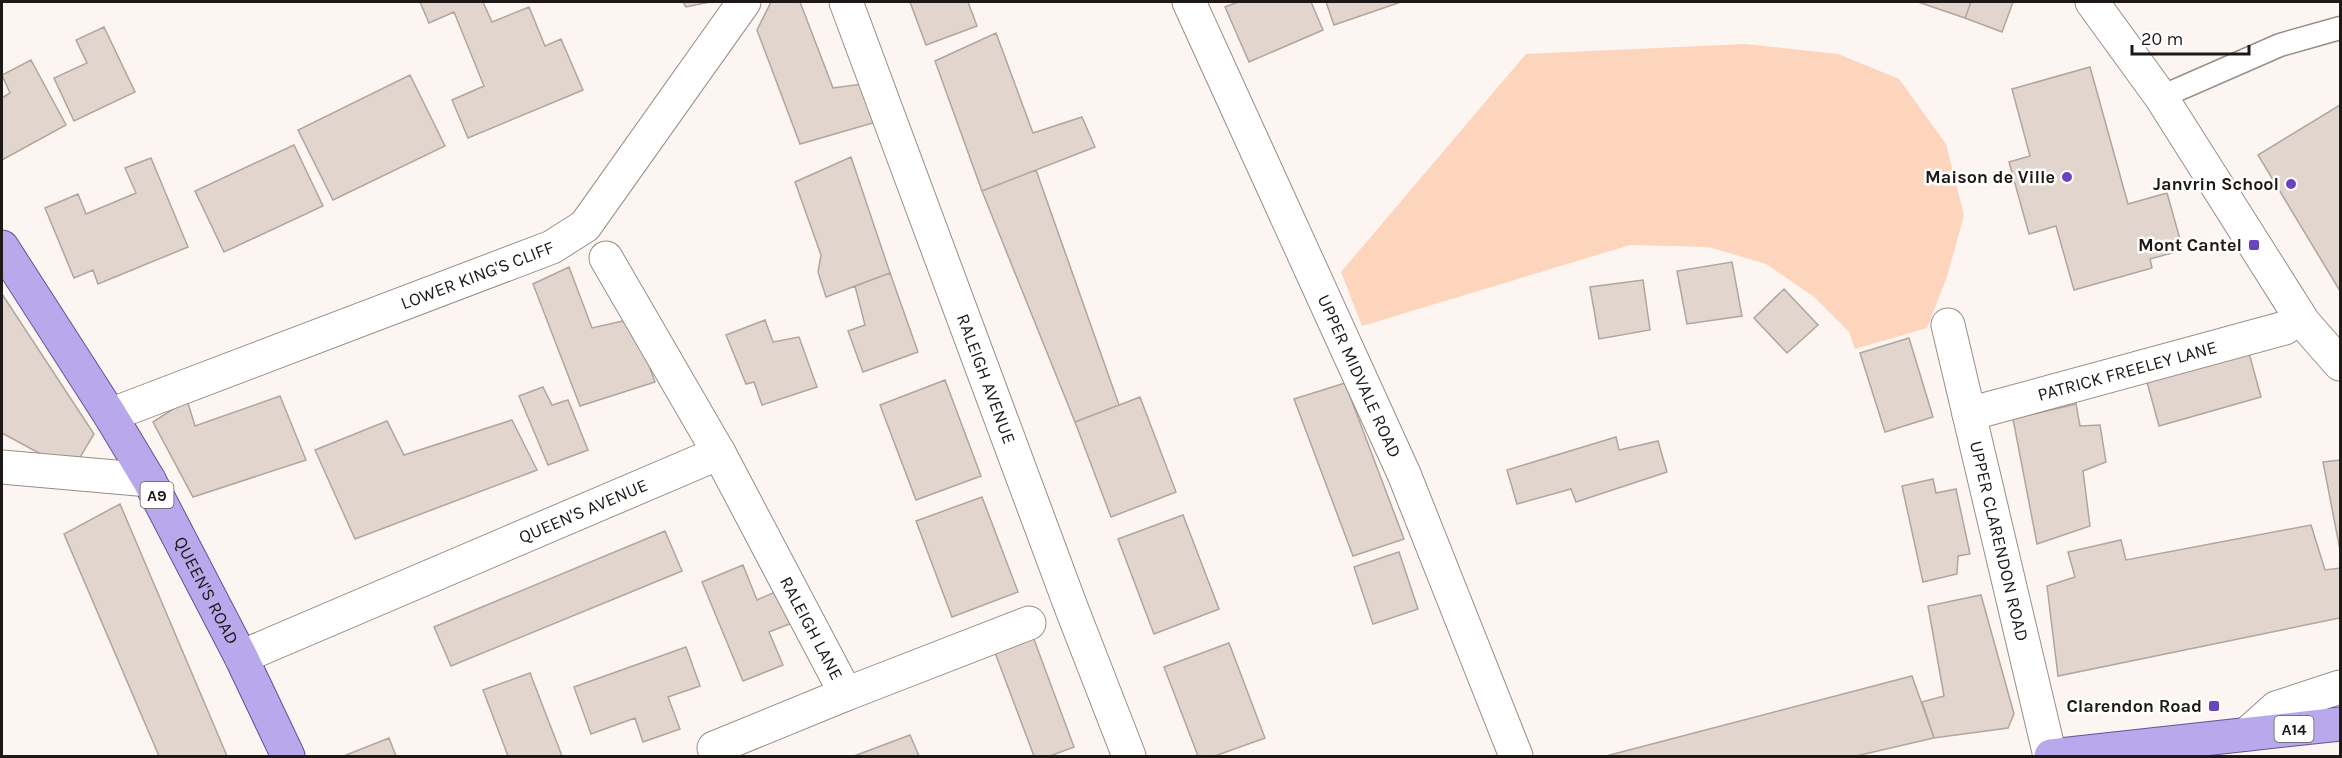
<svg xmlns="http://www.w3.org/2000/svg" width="2342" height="758" viewBox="0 0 2342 758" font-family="Karla,sans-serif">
<rect width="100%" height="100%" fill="#fdf5f1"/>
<path fill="#fdd4bc" d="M1745,44L1838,54L1899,79L1946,144L1964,215L1947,277L1927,328L1855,349L1849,332L1813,296L1766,264L1709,247L1630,245L1362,326L1341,272L1526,54Z"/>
<path fill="#e2d5cd" stroke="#b1a59d" stroke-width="1.5" d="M420,2H483L492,22L529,7L545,46L561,39L583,90L468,138L452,100L484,86L454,12L429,23Z
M683,2H710L686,7Z
M771,2H800L833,88L862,84L876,122L800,144L757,30Z
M910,2H968L977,26L926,45Z
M1238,2H1311L1323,30L1249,62L1225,7Z
M1326,2H1401L1334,25Z
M1918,2H1971L1965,18Z
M1971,2H2013L2002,32L1965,18Z
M104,27L135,92L74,121L54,78L87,63L76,40Z
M996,33L1033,133L1082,117L1095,147L982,191L935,61Z
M31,60L66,125L2,160V98L10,93L2,75Z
M2090,67L2128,204L2167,193L2183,250L2150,259L2152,268L2074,290L2056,226L2029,234L2009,162L2030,156L2012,89Z
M410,75L445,146L333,200L298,130Z
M2340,105V291L2258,155Z
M294,145L323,206L224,252L195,191Z
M851,157L890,273L826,297L818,272L821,255L795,182Z
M151,158L188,247L98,284L93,270L74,278L45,208L78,194L86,214L136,193L125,168Z
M1036,170L1119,405L1075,422L982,191Z
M1732,262L1742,316L1687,324L1677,271Z
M569,267L592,328L632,319L655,382L580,406L533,284Z
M890,273L918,352L863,372L848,331L865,325L855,286Z
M1643,280L1650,330L1599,339L1590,287Z
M1784,289L1818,325L1787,353L1754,318Z
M2,294L94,434L79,459L46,457L2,433Z
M765,320L773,342L799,337L817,387L762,405L754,382L746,384L726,335Z
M1909,338L1933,417L1885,432L1860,353Z
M2249,353L2261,397L2159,426L2147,382Z
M945,380L981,476L916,500L880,405Z
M1345,383L1404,539L1353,556L1294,399Z
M543,387L552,405L568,400L588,450L548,465L519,396Z
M280,396L306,460L193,497L153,422L187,400L195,426Z
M1140,397L1176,492L1111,517L1075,422Z
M2076,404L2080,426L2100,425L2106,462L2083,471L2090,526L2037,544L2013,419Z
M512,420L537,470L355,539L315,450L387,421L404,455Z
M1616,437L1619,450L1658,441L1667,472L1576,502L1571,489L1517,504L1507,470Z
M2340,460V550L2323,462Z
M1933,479L1936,493L1956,489L1970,554L1958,556L1957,574L1923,582L1902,486Z
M982,497L1018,592L952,617L916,521Z
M120,504L227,756H159L64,534Z
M1183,515L1219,609L1154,634L1118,539Z
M2311,525L2325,570L2340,568V618L2058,676L2047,586L2075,577L2068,552L2121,540L2126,560Z
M665,531L682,571L451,666L434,627Z
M1399,552L1418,609L1373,624L1354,567Z
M743,565L757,600L784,588L797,621L769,632L783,665L743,681L702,582Z
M1981,595L2014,714L2008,728L1934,738L1922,702L1944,696L1928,606Z
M1032,634L1074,747L1050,756H1034L994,650Z
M1229,643L1265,738L1215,756H1198L1164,667Z
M686,647L700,686L668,697L680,729L643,742L635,718L591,734L574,687Z
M530,673L562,756H508L483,690Z
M1912,676L1934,738L1856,756H1606Z
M910,735L919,756H854Z
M389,738L396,756H347L346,755Z"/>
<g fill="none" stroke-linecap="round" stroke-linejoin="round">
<g stroke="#9a8e87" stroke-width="25">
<path id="lane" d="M2161,97L2280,45L2340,28"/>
</g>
<g stroke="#9a8e87" stroke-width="35">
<g id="street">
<path id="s1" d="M846,2L1071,607L1129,756"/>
<path id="s2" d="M1189,2L1404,474L1516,756"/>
<path d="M2092,2L2161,97L2304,323L2340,364"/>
<path id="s3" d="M1948,325L2050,756"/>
<path id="s4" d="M1969,414L2285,328"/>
<path id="s5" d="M110,415L552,247L585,226L744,2"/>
<path id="s6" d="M719,453L846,694L1029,623"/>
<path d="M2,467L149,480"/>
<path id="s7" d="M241,657L719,453L606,258"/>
<path d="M2247,734L2276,708L2340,687"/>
<path d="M714,748L846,694"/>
</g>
</g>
<g stroke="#655199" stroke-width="35">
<g id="primary">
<path id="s8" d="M2,247L110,415L149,480L241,657L288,756"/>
<path d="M2051,756L2340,724"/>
</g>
</g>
<use href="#lane" stroke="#fff" stroke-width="22"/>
<use href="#street" stroke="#fff" stroke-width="33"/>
<use href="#primary" stroke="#b9a9ec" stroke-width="33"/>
</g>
<g fill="#6844bd" stroke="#fff" stroke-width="2">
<circle cx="2067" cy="177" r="6"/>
<circle cx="2291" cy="184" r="6"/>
<rect x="2248" y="239" width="12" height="12" rx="3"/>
<rect x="2208" y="700" width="12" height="12" rx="3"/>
</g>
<g text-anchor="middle" stroke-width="5" stroke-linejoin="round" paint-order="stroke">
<g fill="#fff" stroke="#625e5c" stroke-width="1.5">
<rect x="140.5" y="482" width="33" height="26" rx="4.5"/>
<rect x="2274.5" y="716" width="39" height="26" rx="4.5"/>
</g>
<g font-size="16" font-weight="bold" fill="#1e1916">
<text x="157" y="501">A9</text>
<text x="2294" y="735">A14</text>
</g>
<g font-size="18" font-weight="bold" fill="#1e1916" stroke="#fff" text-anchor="end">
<text x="2055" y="183">Maison de Ville</text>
<text x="2279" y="190">Janvrin School</text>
<text x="2242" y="251">Mont Cantel</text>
<text x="2202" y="712">Clarendon Road</text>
</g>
<g font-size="18" fill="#1e1916" stroke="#fff">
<text dy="6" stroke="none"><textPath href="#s5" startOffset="393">LOWER KING'S CLIFF</textPath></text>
<text dy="6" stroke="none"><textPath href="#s4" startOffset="164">PATRICK FREELEY LANE</textPath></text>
<text dy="6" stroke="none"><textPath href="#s2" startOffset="411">UPPER MIDVALE ROAD</textPath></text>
<text dy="6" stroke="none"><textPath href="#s1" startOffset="402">RALEIGH AVENUE</textPath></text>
<text dy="6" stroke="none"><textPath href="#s7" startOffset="372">QUEEN'S AVENUE</textPath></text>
<text dy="6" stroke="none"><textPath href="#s3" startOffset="222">UPPER CLARENDON ROAD</textPath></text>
<text dy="6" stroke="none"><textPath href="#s8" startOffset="400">QUEEN'S ROAD</textPath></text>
<text dy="6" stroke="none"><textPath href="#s6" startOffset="198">RALEIGH LANE</textPath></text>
</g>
</g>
<rect width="2342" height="758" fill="none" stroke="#1e1916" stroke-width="6"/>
<path d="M2132 45v9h117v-9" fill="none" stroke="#1e1916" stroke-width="3"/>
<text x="2141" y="45" font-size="18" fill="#1e1916" stroke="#ffffff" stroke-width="4.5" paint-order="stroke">20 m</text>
</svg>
